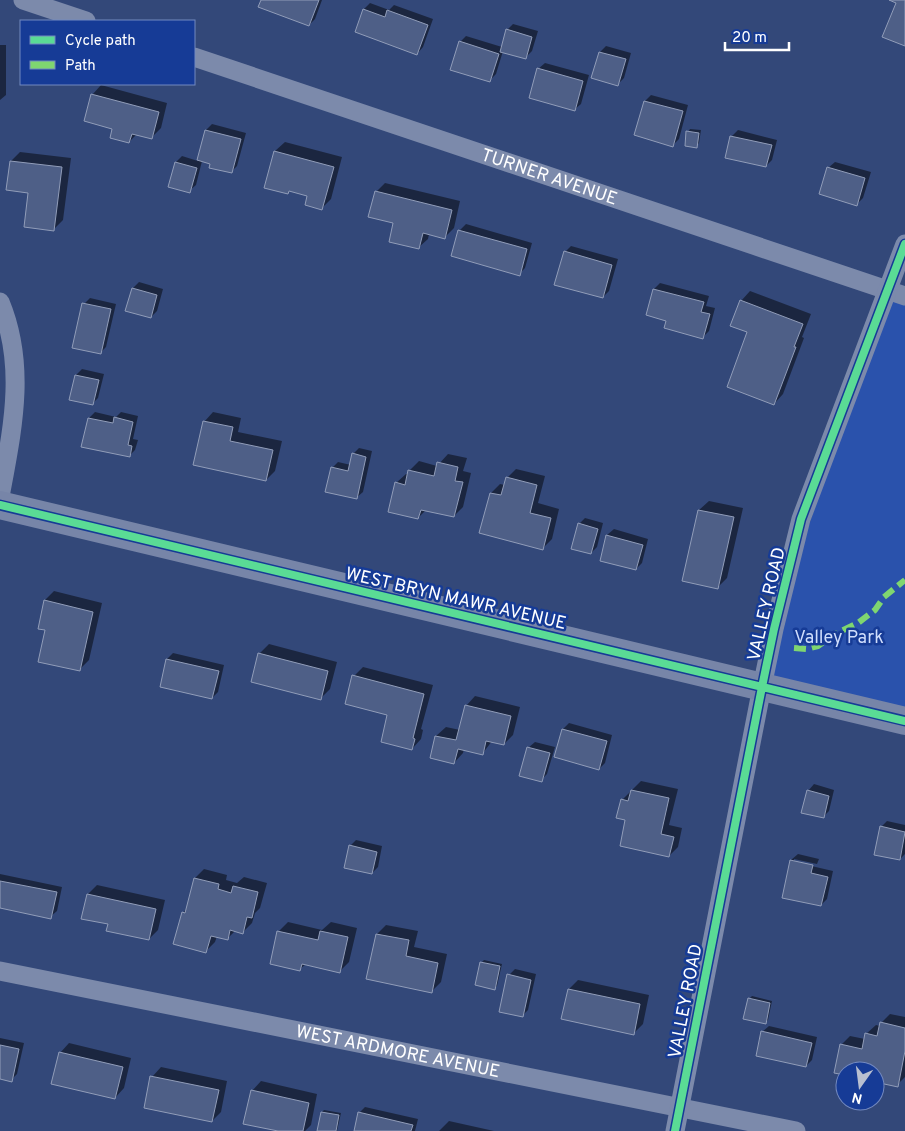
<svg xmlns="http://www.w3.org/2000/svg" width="905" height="1131" viewBox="0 0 905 1131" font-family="Overpass,sans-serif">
<rect width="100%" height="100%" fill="#334879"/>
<path fill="#2a52ac" d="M888,290L905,296V721L762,687L774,629Z"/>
<path fill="#0007" d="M262,0H322L315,19L309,25Z
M370,3L389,10L394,5L433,19L423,47L417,54L364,9Z
M513,24L538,31L532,51L526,57L503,51L496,74L490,80L460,42L466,36L502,47L507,30Z
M0,45H6V95L0,100Z
M606,46L631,53L624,78L618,84L600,52Z
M545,63L589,75L581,104L574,110L538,69Z
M101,85L167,103L161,128L151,138L137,134L129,142L114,128L92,95Z
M651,95L688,105L679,139L673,145L635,135L645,101Z
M212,124L246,133L237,166L231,172L202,161L196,185L189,191L176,162L182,156L198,161L206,130Z
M690,129L701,130L699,143L696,146L688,132Z
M738,130L777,140L772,160L766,166L731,137Z
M285,142L342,157L331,199L322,208L309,195L291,190L288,193L266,187L275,151Z
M20,152L71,158L63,220L54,229L11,161Z
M835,162L871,172L863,198L857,204L828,168Z
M385,183L460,201L454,228L444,238L429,234L428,239L418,248L395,222L376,192Z
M466,224L532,243L525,268L519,274L452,256L460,230Z
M571,246L618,259L609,291L603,297L565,252Z
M139,282L163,289L157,311L151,317L127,310L133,288Z
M660,283L709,296L706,306L715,308L709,331L703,337L668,320L647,314L654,289Z
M750,291L811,314L802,337L804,338L783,394L774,404L749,332L741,301Z
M90,298L116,304L106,347L100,353L84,304Z
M82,369L104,374L98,398L92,404L71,399L76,375Z
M95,412L116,417L121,412L138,416L133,439L138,440L135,450L129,456L89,418Z
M213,412L241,418L238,432L282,441L275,471L266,480L204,422Z
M359,448L372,451L363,492L356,498L332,468L338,462L351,465L353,454Z
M448,454L467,458L463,471L471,473L463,507L454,516L426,510L418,518L396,483L406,474H409V471L419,461L437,466Z
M516,469L545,476L538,503L559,509L552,539L542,549L481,532L491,493L500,484L505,485L507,478Z
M709,501L743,508L727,578L718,587L684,580L699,510Z
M585,518L603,523L597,547L591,553L579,524Z
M614,529L648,539L642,563L636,569L601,560L607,535Z
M54,591L102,603L89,660L80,669L46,629L45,600Z
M269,644L337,662L330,689L320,699L252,681L260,653Z
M173,653L224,665L218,692L212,698L161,686L167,659Z
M363,667L433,685L421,729L423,730L421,739L412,749L389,714L354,676Z
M475,696L520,707L513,735L504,744L492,741L483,753L464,749L463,753L454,763L436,736L446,727L460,730L466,706Z
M569,723L612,735L605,763L599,769L556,757L563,729Z
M535,742L555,747L547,774L541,780L528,748Z
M641,781L678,789L669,825L682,828L678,847L669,856L627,819L622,800Z
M814,784L834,790L829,811L823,817L808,791Z
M887,821L905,825V854L900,859L881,827Z
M356,840L382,846L378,867L372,873L350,846Z
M798,854L819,859L817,864L794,859V862L833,871L827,899L821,905L783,897L791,860Z
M204,869L227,875L226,880L237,883L244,877L267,883L260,908L255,913L252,923L243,932L236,930L227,939L217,936L215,942L206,951L183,913L187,908L195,878Z
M0,874L62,887L57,911L50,917L0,906Z
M97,885L165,900L158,930L149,939L109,923L88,894Z
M288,922L322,930L331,922L357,928L349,962L340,971L306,964L300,969L278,932Z
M386,925L418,931L414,947L447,954L441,982L431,992L377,934Z
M484,960L502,964L497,986L495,988L481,963Z
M515,969L536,974L528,1010L522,1016L509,975Z
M578,980L649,995L643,1024L633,1034L569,989Z
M752,996L772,1001L768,1020L765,1023L749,999Z
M890,1014L905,1017V1077L897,1085L875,1080V1071H845V1074L841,1045L850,1036L865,1039L866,1034L876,1025L880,1026L881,1023Z
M769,1026L817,1037L812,1060L806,1066L762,1032Z
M0,1038L24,1043L17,1074L11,1080L0,1078Z
M69,1043L131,1058L124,1088L115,1098L60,1053Z
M161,1067L227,1081L221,1112L212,1121L152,1077Z
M261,1081L317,1094L311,1125L305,1131H284L252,1091Z
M365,1107L418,1119L415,1131H355L359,1113Z
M324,1110L341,1113L337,1131H324L322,1112Z
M449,1121L494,1131H439Z"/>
<path fill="#4e5f87" stroke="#919db9" d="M261,0H319L309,26L258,7Z
M889,0H905V46L882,37L896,3Z
M363,9L385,17L387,10L428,25L417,55L355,32Z
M506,29L532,37L526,59L500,52Z
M459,41L499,54L490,82L450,70Z
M599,52L626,59L618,86L591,78Z
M537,68L583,81L575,111L529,98Z
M91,94L159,112L152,139L132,134L129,143L110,138L112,129L84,121Z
M644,101L683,111L673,147L634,135Z
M205,130L241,139L232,173L209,168L210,164L197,160Z
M686,131L699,133L697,148L685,146Z
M730,136L772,145L766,167L725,158Z
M274,151L334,167L322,210L305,205L307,196L289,191L288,194L264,188Z
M10,161L62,167L54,231L24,227L28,193L6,190Z
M175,162L197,168L190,193L168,187Z
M827,167L865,178L857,206L819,194Z
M375,191L452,210L445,239L423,233L419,249L389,242L393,223L368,217Z
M458,230L527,249L520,276L451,256Z
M564,251L612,265L603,298L554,285Z
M132,288L157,295L151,318L125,311Z
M653,289L704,302L701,312L710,314L703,339L664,328L666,321L646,315Z
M740,300L803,324L794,347H796L774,405L727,387L747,332L730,326Z
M82,303L111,309L101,354L72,348Z
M75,375L99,380L93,405L69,400Z
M114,417L133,422L128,445L132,446L130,457L81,447L88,418L113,423Z
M203,421L233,427L230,441L273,450L266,481L193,465Z
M352,453L366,457L357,499L325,492L331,467L348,471Z
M437,462L458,467L455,481L463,482L454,517L421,510L418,519L388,512L395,482L405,485L408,470L434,476Z
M506,477L537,485L530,513L551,518L543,550L479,533L490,493L501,495Z
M698,510L734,517L718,589L682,581Z
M578,523L598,529L591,554L571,549Z
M606,535L643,545L636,570L600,561Z
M44,600L93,612L80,671L38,662L45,630L38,629Z
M258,653L328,671L321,700L251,682Z
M166,659L219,671L212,699L160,687Z
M352,675L424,694L413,738L415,739L412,750L381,742L387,715L345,704Z
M465,705L511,716L504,745L486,741L483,755L458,749L454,764L430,758L435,736L456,740Z
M562,729L607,741L599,770L554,757Z
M527,747L550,753L542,782L519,776Z
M631,790L669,798L661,834L674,837L669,857L620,846L625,820L616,818L621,799L628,801Z
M807,790L829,796L824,818L801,813Z
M880,826L905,832L900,860L874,855Z
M349,845L377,852L372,874L344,868Z
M790,860L813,865L811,873L828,877L821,906L782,898Z
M194,878L219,884L218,889L231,893L233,886L258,892L252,918L247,917L243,934L230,930L228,940L211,936L206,953L173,944L182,912L185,913Z
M0,881L57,892L51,919L0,908Z
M87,894L156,909L149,940L106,931L108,924L81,919Z
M277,931L318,940L320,931L348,937L340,973L302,964L300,971L270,964Z
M376,934L409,940L406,956L438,963L432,993L366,979Z
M480,962L500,966L495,990L475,985Z
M507,974L531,980L523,1017L499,1012Z
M568,989L640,1004L634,1035L561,1019Z
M748,998L770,1003L766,1024L743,1019Z
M880,1022L905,1028V1051L898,1087L875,1082V1071H845V1075L834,1073L840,1044L862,1049L865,1033L877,1036Z
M761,1031L812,1043L806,1067L756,1056Z
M0,1045L19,1049L12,1082L0,1079Z
M59,1052L123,1067L115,1099L51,1084Z
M150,1076L219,1090L212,1122L144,1108Z
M251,1090L309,1103L303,1131H278L243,1124Z
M321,1112L339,1115L336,1131H317Z
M358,1112L413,1125L411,1131H354Z"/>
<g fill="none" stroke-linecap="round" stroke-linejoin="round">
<g stroke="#7c8aab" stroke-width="19">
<path d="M23,0L86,21"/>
<path id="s1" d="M194,57L905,296"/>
<path d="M0,302C27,367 12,431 0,497"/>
<path id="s2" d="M0,971L796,1131"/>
<path d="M675,1131L762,687L774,629L801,519L905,244"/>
</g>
<path stroke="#7785a8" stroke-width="28" d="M0,505L905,721"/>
<path stroke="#7fd670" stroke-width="6" stroke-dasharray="12 6" stroke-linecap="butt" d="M794,648L807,649L818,646L833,635L858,623L875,610L884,597L905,580"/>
<g stroke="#163b96" stroke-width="11">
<path id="cycleway" d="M0,505L905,721
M675,1131L762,687L774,629L801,519L905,244"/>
</g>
<use href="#cycleway" stroke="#5adb95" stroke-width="8"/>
</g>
<g text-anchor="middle" stroke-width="5" stroke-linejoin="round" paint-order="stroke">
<g font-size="18" fill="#fff" stroke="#163b96">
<text dy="6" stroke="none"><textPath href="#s1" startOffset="375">TURNER AVENUE</textPath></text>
<text transform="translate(456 598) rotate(13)" y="6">WEST BRYN MAWR AVENUE</text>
<text transform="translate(766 604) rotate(-77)" y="6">VALLEY ROAD</text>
<text transform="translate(685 1001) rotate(-79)" y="6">VALLEY ROAD</text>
<text dy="6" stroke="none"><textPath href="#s2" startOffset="406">WEST ARDMORE AVENUE</textPath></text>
</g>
<g font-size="18" fill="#cfddfc" stroke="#163b96">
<text x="839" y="643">Valley Park</text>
</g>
</g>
<rect x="20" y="20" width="175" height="65" fill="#163b96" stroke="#7389c0"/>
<rect x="30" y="36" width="25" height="8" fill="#5adb95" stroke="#7389c0"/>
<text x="65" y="45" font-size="15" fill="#ffffff">Cycle path</text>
<rect x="30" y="61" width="25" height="8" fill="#7fd670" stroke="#7389c0"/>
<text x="65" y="70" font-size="15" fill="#ffffff">Path</text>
<g transform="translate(860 1086) rotate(194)"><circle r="24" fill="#163b96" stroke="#7389c0"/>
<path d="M0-4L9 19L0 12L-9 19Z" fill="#b8bfd0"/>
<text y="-8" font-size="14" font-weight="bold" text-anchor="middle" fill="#ffffff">N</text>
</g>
<path d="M725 42v8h64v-8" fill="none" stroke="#ffffff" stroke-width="2.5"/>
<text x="732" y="42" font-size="15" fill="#ffffff" stroke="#163b96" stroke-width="4" paint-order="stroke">20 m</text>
</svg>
